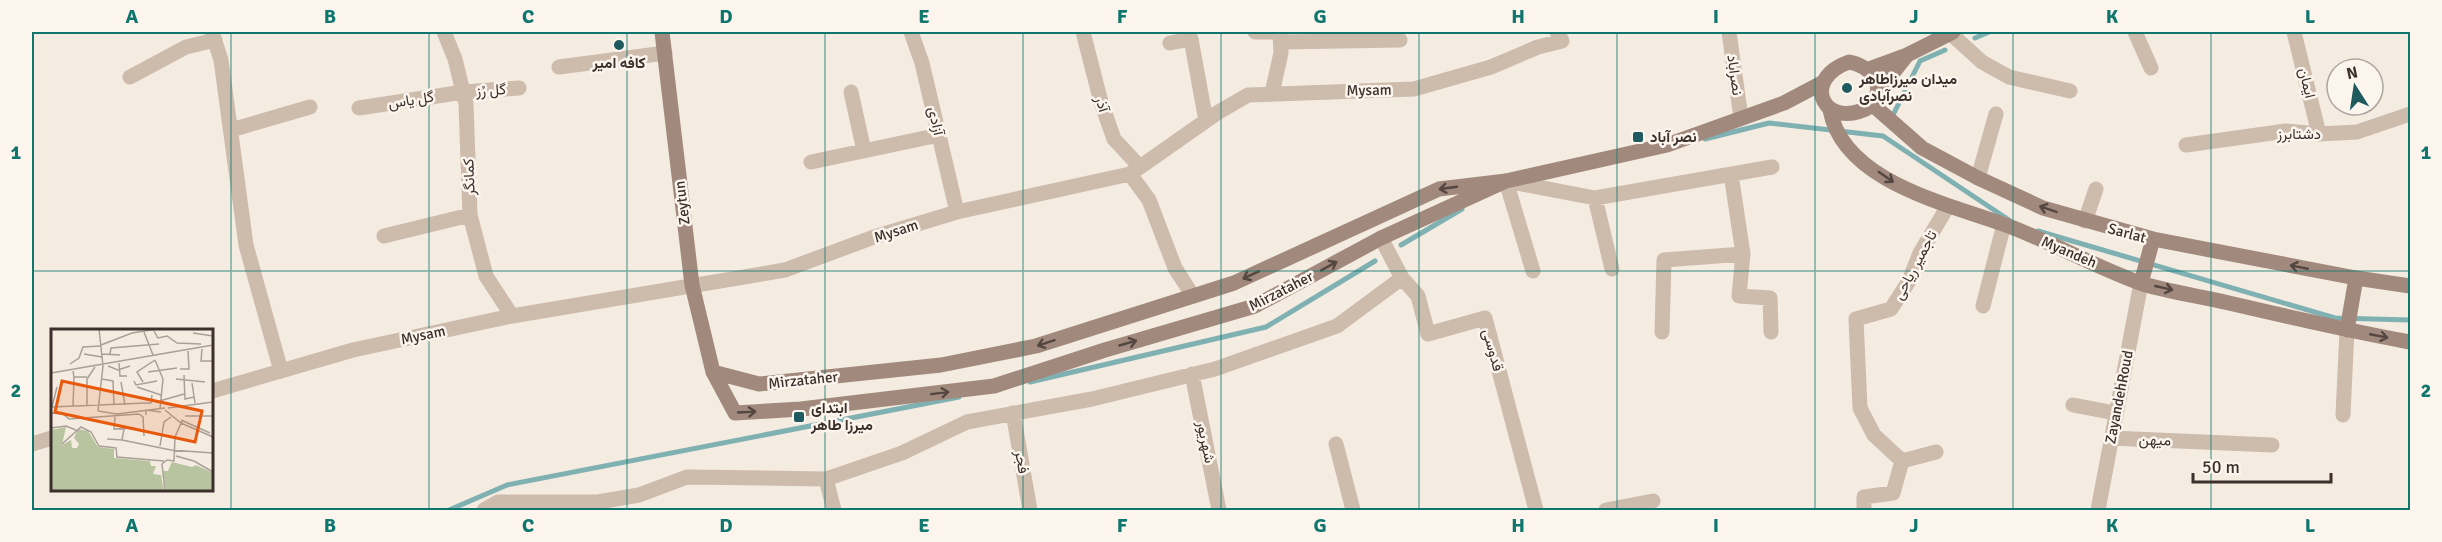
<svg xmlns="http://www.w3.org/2000/svg" width="2442" height="542" viewBox="0 0 2442 542" font-family="Signika,Vazirmatn,sans-serif">
<rect width="100%" height="100%" fill="#f4ebe1"/>
<g fill="none" stroke-linecap="round" stroke-linejoin="round">
<path stroke="#7fb0b2" stroke-width="5" d="M1975,38L1989,32
M1892,117L1920,61L1945,50
M1705,139L1769,123L1883,136L2009,220
M2038,231L2335,318L2410,320
M1401,245L1462,209
M1030,382L1266,327L1375,261
M449,510L507,485L959,397"/>
<path stroke="#cdbbac" stroke-width="15" d="M212,32L221,60L246,245L281,371
M444,32L455,59L466,104L470,215L486,276L512,316
M911,32L922,63L957,212
M1083,32L1101,102L1114,139L1140,167
M1255,32H1278
M1729,32L1741,118
M2135,32L2151,68
M2294,32L2319,134
M1950,33L1982,62L2009,77L2070,91
M1281,42L1400,40
M1170,43L1191,39L1206,121
M559,67L665,53
M130,77L186,47L215,40
M851,92L864,151
M1272,93L1281,53L1280,32
M359,108L463,92L519,88
M231,130L310,107
M2186,145L2286,131L2319,134L2357,132L2410,114
M811,162L939,135
M1130,174L1149,200L1175,268L1193,296
M1978,178L1996,114
M1595,198L1612,269
M2085,221L2096,189
M384,236L470,215
M1381,238L1402,278L1418,296L1428,334L1485,318L1536,510
M1743,254L1739,296L1770,298L1771,332
M1533,271L1506,181L1595,198L1772,167
M1983,306L2004,224
M1662,332L1664,260L1743,254L1731,174
M1192,374L1219,510
M212,391L353,350L512,316L785,270L874,237L957,212L1130,174L1217,113L1248,95L1414,89L1491,67L1538,47L1562,41L1557,32
M2073,405L2115,413
M1013,413L1030,510
M2343,415L2347,330
M2111,438L2272,445
M32,444L52,438
M1336,444L1353,510
M1902,461L1936,452
M826,479L834,510
M484,510L498,502H598L639,495L687,477L826,479L902,453L967,422L1092,399L1215,369L1337,326L1402,278
M1606,510L1653,501
M1864,510V497L1893,493L1902,461L1874,435L1860,408L1856,319L1891,309L1909,281L1920,253L1948,206
M2098,510L2141,283"/>
<path stroke="#a18a7d" stroke-width="15" d="M662,32L692,285L713,372L735,413L801,409L994,386L1105,350L1255,306L1381,238L1506,181
M1849,62C1870,66 1886,84 1873,105C1825,134 1798,80 1849,62Z
M1869,69L1907,55L1953,32
M1877,93L1907,55
M1873,105L1922,148L1978,178L2043,208L2153,239L2356,278L2410,286
M1830,110C1843,181 1945,203 2003,224C2050,241 2093,266 2140,283C2168,292 2200,296 2229,303C2289,317 2350,331 2410,342
M2141,283L2153,239
M2347,330L2356,278
M713,372L759,384L941,365L1036,346L1234,283L1439,189L1506,181L1667,145L1784,103L1822,83"/>
</g>
<defs><path id="oneway-shaft" d="M-6 0H5M1.5-3L5.5 0L1.5 3" fill="none" stroke-width="1.6" stroke-linecap="round" stroke-linejoin="round" transform="scale(1.5)"/></defs>
<g stroke="#544640">
<use href="#oneway-shaft" transform="translate(1886 177) rotate(35)"/>
<use href="#oneway-shaft" transform="translate(1448 188) rotate(172)"/>
<use href="#oneway-shaft" transform="translate(2048 209) rotate(-161)"/>
<use href="#oneway-shaft" transform="translate(1329 266) rotate(-29)"/>
<use href="#oneway-shaft" transform="translate(2299 267) rotate(-169)"/>
<use href="#oneway-shaft" transform="translate(1251 275) rotate(155)"/>
<use href="#oneway-shaft" transform="translate(2164 288) rotate(13)"/>
<use href="#oneway-shaft" transform="translate(2379 336) rotate(11)"/>
<use href="#oneway-shaft" transform="translate(1046 343) rotate(162)"/>
<use href="#oneway-shaft" transform="translate(1128 343) rotate(-16)"/>
<use href="#oneway-shaft" transform="translate(940 393) rotate(-7)"/>
<use href="#oneway-shaft" transform="translate(747 412) rotate(-3)"/>
</g>
<path fill="none" stroke="#0f766e" stroke-width="1.5" stroke-opacity="0.55" d="M231,32V510M429,32V510M627,32V510M825,32V510M1023,32V510M1221,32V510M1419,32V510M1617,32V510M1815,32V510M2013,32V510M2211,32V510M32,271H2410"/>
<g fill="#1f5a5e" stroke="#fbf5ee" stroke-width="2">
<circle cx="619" cy="45" r="6"/>
<circle cx="1847" cy="88" r="6"/>
<rect x="1632" y="131" width="12" height="12" rx="3"/>
<rect x="793" y="411" width="12" height="12" rx="3"/>
</g>
<g text-anchor="middle" stroke-width="5" stroke-linejoin="round" paint-order="stroke">
<g font-size="15" font-weight="bold" fill="#3b302b" stroke="#fbf5ee" text-anchor="start">
<text x="619" y="68" text-anchor="middle">کافه امیر</text>
<text x="1859" y="84">میدان میرزاطاهر<tspan x="1859" dy="17">نصرآبادی</tspan></text>
<text x="1650" y="142">نصر آباد</text>
<text x="811" y="413">ابتدای<tspan x="811" dy="17">میرزا طاهر</tspan></text>
</g>
<g font-size="15" fill="#3b302b" stroke="#fbf5ee">
<text transform="translate(1735 75) rotate(82)" y="5">نصراباد</text>
<text transform="translate(2307 83) rotate(76)" y="5">ایمان</text>
<text transform="translate(491 90) rotate(-4)" y="5">گل رُز</text>
<text transform="translate(1369 90) rotate(-1)" y="5">Mysam</text>
<text transform="translate(411 100) rotate(-9)" y="5">گل یاس</text>
<text transform="translate(1102 104) rotate(72)" y="5">آذر</text>
<text transform="translate(936 121) rotate(77)" y="5">آزادی</text>
<text x="2299" y="139">دشتابرز</text>
<text transform="translate(469 177) rotate(-92)" y="5">کمانگر</text>
<text transform="translate(682 203) rotate(-97)" y="5">Zeytun</text>
<text transform="translate(896 231) rotate(-18)" y="5">Mysam</text>
<text transform="translate(2127 233) rotate(15)" y="5">Sarlat</text>
<text transform="translate(2069 252) rotate(23)" y="5">Myandeh</text>
<text transform="translate(1915 265) rotate(-62)" y="5">تاجمیر ریاحی</text>
<text transform="translate(1281 291) rotate(-27)" y="5">Mirzataher</text>
<text transform="translate(423 335) rotate(-12)" y="5">Mysam</text>
<text transform="translate(1493 350) rotate(75)" y="5">قدوسی</text>
<text transform="translate(803 380) rotate(-6)" y="5">Mirzataher</text>
<text transform="translate(2119 397) rotate(-79)" y="5">ZayandehRoud</text>
<text transform="translate(2155 440) rotate(2)" y="5">میهن</text>
<text transform="translate(1206 442) rotate(79)" y="5">شهریور</text>
<text transform="translate(1022 462) rotate(80)" y="5">فجر</text>
</g>
</g>
<g transform="translate(51 329)">
<rect width="162" height="162" fill="#f4ebe1"/>
<path d="M15,98L11,116L20,111L21,119H26L28,115L23,109L27,100L37,102L47,118L63,120V129L99,132L100,137H105L102,145L110,146L113,162H0V101ZM121,133L141,138L145,136L162,144V162H115L112,142H117Z" fill="#b8c4a0"/>
<path fill="none" stroke="#aaa098" stroke-width="1.5" d="M103,2L107,9L116,7L126,14L150,15M93,3L102,26M142,4L162,7M50,16L81,4L106,0M151,20L150,32H162M33,25L51,28M51,25L69,26M59,25L60,19L108,15M104,31L112,50L109,80M68,34L69,47H76M19,35L28,29L32,18L49,17M57,37L67,41L79,37M129,40H138L137,22M22,42L23,48H36M97,43L126,39M0,44L162,16M133,46L134,70L143,68M51,50L62,52L63,76M125,50L154,53M83,52L85,56L106,52M70,53L74,76M92,53L86,43L104,31M141,54L144,74M86,58L110,66M105,73L133,65M22,77L23,48M36,77V50L44,38M0,78L95,74H100L101,66M1,78L6,58M117,79L162,73M114,81L130,94L162,108M47,82L52,37L48,0M47,82L66,85L114,79M0,84L12,85L18,90L88,85M88,85L92,88L93,107M95,86V81L110,83M134,87H162M64,88L63,100L84,99M130,91L159,104M0,99L15,97L25,101M56,110L71,111L73,100M71,111L120,121L162,124M11,115L30,98L40,103L48,117L65,119L66,128L113,132M109,117L113,93L120,88M125,127L143,132L162,143M114,162L111,135L116,131L123,132L124,108L131,92"/>
<path fill="#e8590c" fill-opacity="0.15" stroke="#e8590c" stroke-width="3" d="M11,52L151,82L144,113L4,83Z"/>
<rect width="162" height="162" fill="none" stroke="#3b302b" stroke-width="3"/>
</g>
<rect width="2442" height="542" fill="none" stroke="#fbf5ee" stroke-width="66"/>
<g transform="translate(2355 87) rotate(348)"><circle r="28" fill="#fbf5ee" stroke="#aea6a0" stroke-width="1.5"/>
<path d="M0-4.5L10 22L0 15L-10 22Z" fill="#1f5a5e"/>
<text y="-9" font-size="16" font-weight="bold" text-anchor="middle" fill="#3b302b">N</text>
</g>
<path d="M2193 473v9h138v-9" fill="none" stroke="#3b302b" stroke-width="3"/>
<text x="2202" y="473" font-size="18" fill="#3b302b" stroke="#fbf5ee" stroke-width="4.5" paint-order="stroke">50 m</text>
<rect x="33" y="33" width="2376" height="476" fill="none" stroke="#0f766e" stroke-width="2"/>
<g font-size="20" text-anchor="middle" font-weight="bold" fill="#0f766e">
<text x="132" y="23">A</text>
<text x="330" y="23">B</text>
<text x="528" y="23">C</text>
<text x="726" y="23">D</text>
<text x="924" y="23">E</text>
<text x="1122" y="23">F</text>
<text x="1320" y="23">G</text>
<text x="1518" y="23">H</text>
<text x="1716" y="23">I</text>
<text x="1914" y="23">J</text>
<text x="2112" y="23">K</text>
<text x="2310" y="23">L</text>
<text x="16" y="159">1</text>
<text x="2426" y="159">1</text>
<text x="16" y="397">2</text>
<text x="2426" y="397">2</text>
<text x="132" y="532">A</text>
<text x="330" y="532">B</text>
<text x="528" y="532">C</text>
<text x="726" y="532">D</text>
<text x="924" y="532">E</text>
<text x="1122" y="532">F</text>
<text x="1320" y="532">G</text>
<text x="1518" y="532">H</text>
<text x="1716" y="532">I</text>
<text x="1914" y="532">J</text>
<text x="2112" y="532">K</text>
<text x="2310" y="532">L</text>
</g>
</svg>
